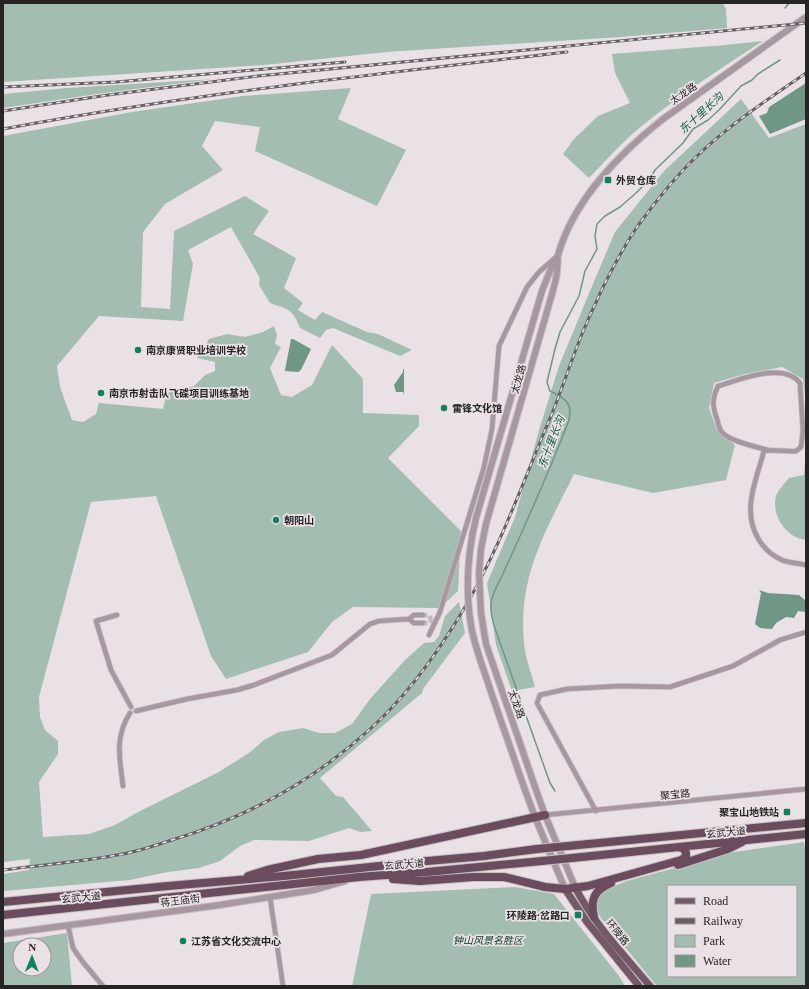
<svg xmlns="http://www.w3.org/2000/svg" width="809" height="989" viewBox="0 0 809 989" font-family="'Times New Roman','Noto Sans SC',serif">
<rect width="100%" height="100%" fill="#eae1e6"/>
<path fill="#a3bdb0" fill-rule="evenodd" d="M3,3H723L726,9L727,28L621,37L386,52L264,65L3,82Z
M763,41C724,66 685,92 648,121C627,137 608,158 589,178L563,154L574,139L598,116L630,103L615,73L612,54L725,45Z
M214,79L104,93L3,108V94L67,88Z
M351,88L338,119L406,150L377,206L255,151L260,127L215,121L202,146L223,170L165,204L143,232L141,307L170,309L174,231L245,196L269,211L253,234L296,258L284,288L303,303L298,310L315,320L322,312L367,332L378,334L412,350L400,356L333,328L326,330L320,338L300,328C292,308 289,310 270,303L259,285L260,278L231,227L188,250L193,264L183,321L99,316L57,366L60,387L72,420L83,422L96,414L99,403L163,409L167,393L194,386L205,375L215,371V362L197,358L209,339L227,334L245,337L263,332L274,326L277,335L275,344L281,347L270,368L281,395L292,397L312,385L332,345L363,379V413L419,415V426L388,458L461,531L458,591L440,608L353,607L332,622L308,652L226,679L211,656L156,496L91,502L39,697L40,717L45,730L58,741V754L39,782L43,837L89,834L115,825L138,812L217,773L249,753L264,740L279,732L303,728L319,733H335L352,724L370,699L405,660L424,643L434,642L439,636L445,616L459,602L465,633L423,689L422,693L320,778L336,796L343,797L372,831L360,832L349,828L309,841L254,840L240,846L220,861L199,868L168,872L130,880L3,891V874L29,870L30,859L3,862V136L132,112L243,96Z
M741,99L769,138L806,124V403L803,379L782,367L745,374L714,383L709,408L717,430L735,445L726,480L653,493L574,474C546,531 518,575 524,642C525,657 531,672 535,687L512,691L496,645L487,583L515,517L540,427L559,366L590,291L615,232L665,170Z
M806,450V540C786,538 771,515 776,496C778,490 785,483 789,478L804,475Z
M804,842L806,854V986H657L601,918L595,907L598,897L607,889L627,881L734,852ZM668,886H796V976H668Z
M515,887L554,894L619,976L625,986H352L371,894Z
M67,933L72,986H3V943ZM20,945H44V969H20Z"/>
<path fill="#709684" d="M806,83V119L770,134L759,116L767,113L769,107Z
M291,339H293L311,349L301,370L298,372L285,371V370Z
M403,369H404V395L403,392H396L394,385L403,372Z
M759,590L768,593L799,595L806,601V612L798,611L794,618L786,617L776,623L772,629L760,628L755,624L761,593Z"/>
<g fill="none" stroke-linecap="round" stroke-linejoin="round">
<path stroke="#709684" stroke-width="1.5" d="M785,8L789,3
M555,791L550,783L499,640C495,628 490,616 491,604C493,589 501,580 506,567C528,519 550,470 569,420C573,403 565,398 550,391L547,382L555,349L560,332L579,296L585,271L597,249L595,236L597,224L605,216L620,207L636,193L649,180L655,170L683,143L693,129L708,120L719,110L741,86L752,80L758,74L780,60"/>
<path stroke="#c3bbbf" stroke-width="4.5" stroke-dasharray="4.5 2" stroke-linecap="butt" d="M423,615H428L432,620H436
M423,623H428L432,620"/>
<g stroke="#c7bfc3" stroke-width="6">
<path id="minor" d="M768,450C757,447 727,441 721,431C719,428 718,423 717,419C712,406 712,399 718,386C739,380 784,361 800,383L803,431L801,447L796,451C788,452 770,449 764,451C756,481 741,511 759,540C764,548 773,556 782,560C789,563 798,563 806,565
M117,615L96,621L111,670L131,707
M423,623H414L409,619L414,615H423
M429,635L440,612L484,467L492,429L499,346L527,287L539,272L555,258
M136,711L187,699L237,690L254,685L332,655L370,624L379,621L409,619
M123,786C120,759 114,738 130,713
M596,811L537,703L540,695L567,689L620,686L670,687L733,666L780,640L806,632
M545,815L806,789
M270,897L283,986
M68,925L73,948L82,961L103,986"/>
</g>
<g stroke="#c7bfc3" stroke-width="8">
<path id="tertiary" d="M542,291L552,266L557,257
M552,294C554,286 557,278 557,270C558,265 557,260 558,255C574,199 619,154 663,119L806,17
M535,787L545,815L575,887
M525,790L535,817L565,889
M3,934L220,905L314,890L345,881"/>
</g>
<g stroke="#c7bfc3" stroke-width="9">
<path id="primary" d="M575,887C593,923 624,955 650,986
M565,889L587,922L639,986"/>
</g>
<g stroke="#c7bfc3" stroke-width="10">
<path id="trunk" d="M568,846L806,823
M572,858L806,834
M678,865L728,849L742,842
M248,876L267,870L318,859L361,855L545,815
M393,879L420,881L473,877H504L545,887L565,889L588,886L681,860L686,857V853L683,848L678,847
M3,902L168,886L284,876L427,861L484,856L537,849
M3,915L359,877L427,872L542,861
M594,917C590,900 594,890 611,883"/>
</g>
<use href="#minor" stroke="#a797a0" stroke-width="4.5"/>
<use href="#tertiary" stroke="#a797a0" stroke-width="6"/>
<use href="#primary" stroke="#735868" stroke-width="7"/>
<use href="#trunk" stroke="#6a4c5e" stroke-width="8"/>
<g stroke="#666164" stroke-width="3">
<path id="rail" d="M3,87L116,82L345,62
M3,111L108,95L258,76L806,23
M3,129C190,94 378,74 567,52
M3,870C41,865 79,862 117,855C137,852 156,845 175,839C247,817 313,781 369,730C405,698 434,658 459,617C495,559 519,493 545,430C559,399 569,366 582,334C597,298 615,260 637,227C653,205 676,176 696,157C729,125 768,99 806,73"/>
</g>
<use href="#rail" stroke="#eae1e6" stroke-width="1.5" stroke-dasharray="4.5" stroke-linecap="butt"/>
<g stroke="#c7bfc3" stroke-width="8" stroke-linecap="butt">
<path id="tertiary-bridge" d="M535,787L486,644L481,613L479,573L481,549L486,524L552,294
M525,790C514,758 503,726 492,695C485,673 477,653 472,631C465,593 467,555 476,518L542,291"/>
</g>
<g stroke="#c7bfc3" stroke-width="10" stroke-linecap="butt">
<path id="trunk-bridge" d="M537,849L568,846
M542,861L572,858"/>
</g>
<use href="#tertiary-bridge" stroke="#a797a0" stroke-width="6"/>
<use href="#trunk-bridge" stroke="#6a4c5e" stroke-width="8"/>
</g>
<g fill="#13805d" stroke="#eae1e6" stroke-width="1.5">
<rect x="604" y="176" width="8" height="8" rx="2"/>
<circle cx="138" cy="350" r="4"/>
<circle cx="101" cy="393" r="4"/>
<circle cx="444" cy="408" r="4"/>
<circle cx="276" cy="520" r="4"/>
<rect x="783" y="808" width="8" height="8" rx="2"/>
<rect x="574" y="911" width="8" height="8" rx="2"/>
<circle cx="183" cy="941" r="4"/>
</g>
<g text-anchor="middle" stroke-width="3.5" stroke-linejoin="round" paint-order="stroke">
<g font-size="10" fill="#272425" stroke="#eae1e6">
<text transform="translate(683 93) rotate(-35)" y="4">太龙路</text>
<text transform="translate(518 379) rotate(-74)" y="4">太龙路</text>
<text transform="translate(517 704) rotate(70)" y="4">太龙路</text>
<text transform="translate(675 794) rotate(-6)" y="4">聚宝路</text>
<text transform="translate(726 832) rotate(-6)" y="4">玄武大道</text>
<text transform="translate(404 864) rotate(-4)" y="4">玄武大道</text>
<text transform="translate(81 897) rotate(-6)" y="4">玄武大道</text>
<text transform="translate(180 900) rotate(-7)" y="4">蒋王庙街</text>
<text transform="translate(618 932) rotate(51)" y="4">环陵路</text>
</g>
<g font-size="10" font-weight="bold" fill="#272425" stroke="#eae1e6" text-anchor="start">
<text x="616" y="184">外贸仓库</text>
<text x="146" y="354">南京康贤职业培训学校</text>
<text x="109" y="397">南京市射击队飞碟项目训练基地</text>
<text x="452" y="412">雷锋文化馆</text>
<text x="284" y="524">朝阳山</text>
<text x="779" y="816" text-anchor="end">聚宝山地铁站</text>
<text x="570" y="919" text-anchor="end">环陵路·岔路口</text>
<text x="191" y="945">江苏省文化交流中心</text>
</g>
<g font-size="10" font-style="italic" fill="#003926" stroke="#eae1e6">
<text x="488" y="944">钟山风景名胜区</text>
</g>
<g font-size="11" font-style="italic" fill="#155c43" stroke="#eae1e6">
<text transform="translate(701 113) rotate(-42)" y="4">东十里长沟</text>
<text transform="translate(551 442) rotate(-69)" y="4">东十里长沟</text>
</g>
</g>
<rect width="809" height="989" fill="none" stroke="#272425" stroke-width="8"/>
<rect x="667" y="885" width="130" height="92" fill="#eae1e6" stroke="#9c9599"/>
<rect x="675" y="898" width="20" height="6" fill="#735868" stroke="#9c9599"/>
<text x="703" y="905" font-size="12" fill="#272425">Road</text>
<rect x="675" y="918" width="20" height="6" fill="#666164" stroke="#9c9599"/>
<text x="703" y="925" font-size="12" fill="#272425">Railway</text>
<rect x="675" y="935" width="20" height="12" fill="#a3bdb0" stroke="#9c9599"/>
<text x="703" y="945" font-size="12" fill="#272425">Park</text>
<rect x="675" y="955" width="20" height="12" fill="#709684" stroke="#9c9599"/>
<text x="703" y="965" font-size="12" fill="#272425">Water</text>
<g transform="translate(32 957) rotate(1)"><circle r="19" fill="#eae1e6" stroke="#9c9599"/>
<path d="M0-3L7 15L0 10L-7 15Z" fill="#13805d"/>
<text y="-6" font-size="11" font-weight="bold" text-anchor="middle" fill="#272425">N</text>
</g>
</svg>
